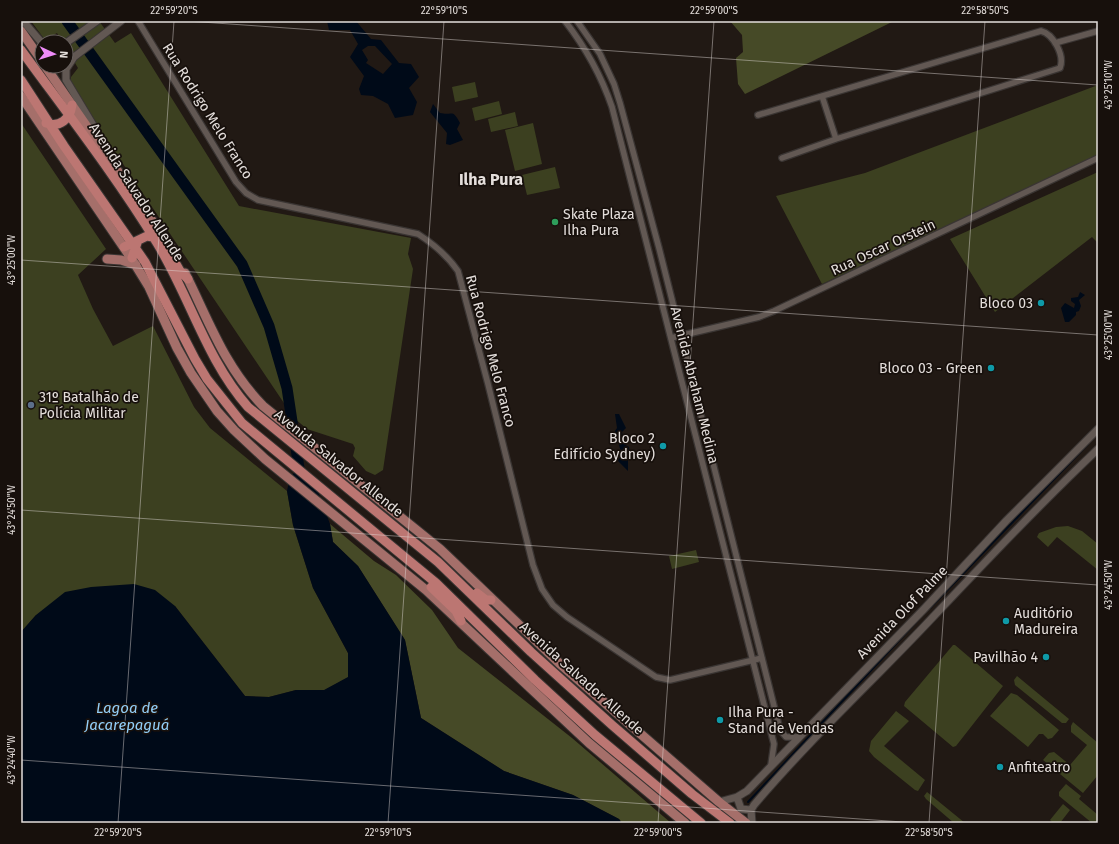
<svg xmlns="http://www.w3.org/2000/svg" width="1119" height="844" viewBox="0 0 1119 844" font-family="'Fira Sans',sans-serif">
<rect width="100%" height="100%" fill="#211914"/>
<path fill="#3c4020" d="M31,21H99L115,43L131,33L239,206L411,238L408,254L413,269L383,470L375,475L366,471L353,456L355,448L353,444L307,429L294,418L70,85L71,77L78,68L66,48V42H62L57,33L45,40Z
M475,82L478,97L455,102L452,87Z
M1098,85V155L822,284L776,196L865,173Z
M499,101L502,114L475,121L472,108Z
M515,112L518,126L491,132L488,119Z
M21,123L106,249L78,275L93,309L113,346L153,326L194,407L210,428L287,491L293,525L313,588L348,653L349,677L325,690H296L269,697L245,696L175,606L36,615L21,632Z
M533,123L542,164L515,171L505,130Z
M555,167L560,188L527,195L522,175Z
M1098,172V243L1092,237L995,312L950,239Z
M1068,526L1082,531L1098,544V570L1057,537L1048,547L1037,537L1039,533L1056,527Z
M696,550L699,562L672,569L669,556Z
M953,645H955L1003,686L956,746L953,747L904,706L905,702Z
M1017,676L1069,719L1066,723H1062L1015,685L1014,680Z
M1011,693L1017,695L1059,730L1052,738L1048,739L1043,734H1039L1028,747L990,716Z
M896,711L909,721L884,746L925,780L918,791L915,790L874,757L869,751L871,741Z
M1073,722L1098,743V775L1083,793L1043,760L1049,753L1054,752L1070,765L1087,745L1071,732V726Z
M1066,784L1081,796L1079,799L1098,815V823H1092L1059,796V792Z
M927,792L965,823H954L926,799L924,796Z
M1063,804L1070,810L1060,823H1053L1050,820Z"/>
<path fill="#464a27" d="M730,21H894L745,94L738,84L736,58L743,52L742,35Z
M330,524L374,561L396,575L432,610L458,648L572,738L671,823H622L619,819L573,795L504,771L421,718L405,640L358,566L333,542Z"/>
<path fill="#000a18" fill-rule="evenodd" d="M327,21H356L371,39L381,40L399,63L411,64L419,77L409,88L417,102L413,115L395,118L388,104L373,96L361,95L359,89L364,76L350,57L358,44L350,30H329ZM368,46H375L392,64L383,74L366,63L368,60L362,50Z
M433,104L440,113C453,116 452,108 460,123L457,129L463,140L450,145L446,144L447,133L430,112Z
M1080,292L1085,295L1079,300L1081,306L1079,311L1076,312V315L1069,322H1065L1061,308L1065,303L1074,308L1075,304L1071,301V298L1078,297Z
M615,414H619L626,428L622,432L624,444L629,447L630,454L628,457V471L618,461L621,452L615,431L617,428Z
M299,468L317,489L330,524L333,542L358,566L405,640L421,718L504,771L573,795L619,819L622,823H21V632L36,615L65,592L91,587L134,584L155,590L175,606L245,696L269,697L296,690H324L348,677V653L313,588L293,525L287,491L290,477Z"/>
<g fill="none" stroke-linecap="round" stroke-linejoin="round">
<path stroke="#000a18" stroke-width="2" d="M930,608L1088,444
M748,802L919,619"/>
<path stroke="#000a18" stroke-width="11" d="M67,21L242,264L269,326L287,388L299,468"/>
<g stroke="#3a3533" stroke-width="8">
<path id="minor" d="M138,21L236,182L246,193L258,200L418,234C435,245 447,255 458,271L488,384L533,565L542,589L553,605L567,617L656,677L670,680L762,658
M565,21C586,48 601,75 612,107L774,744L771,765
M577,21L600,54L614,84L620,103L659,248L780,730L786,737H799
M1055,43L1098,31
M822,96L836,139
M758,115L1041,31C1053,34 1065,55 1060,68L1057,69L836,139L782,158
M671,338L759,317L774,311L1098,158"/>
</g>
<g stroke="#3a3533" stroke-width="9">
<path id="tertiary" d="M23,21L42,43
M66,43L97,21
M97,140L96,130L66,80V69L74,57L121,21
M737,797L741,809L751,810
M719,802L737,797L747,791L924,609L1006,521L1098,429
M752,823L751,810L754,805C810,739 873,681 933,617C987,560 1041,503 1098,449"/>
</g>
<g stroke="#3a3533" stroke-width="11">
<path id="primary" d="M21,31L42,61
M45,66L171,248
M21,96L133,261L149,287L177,348L191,373L217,411L234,430L265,459L426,590L589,743L685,823
M107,259L121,260L136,265
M185,273C209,321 224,366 263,406L440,549L559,663L719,802L746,823"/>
</g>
<g stroke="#3a3533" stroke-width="11">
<path id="trunk" d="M21,50C67,113 116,176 157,243C190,297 206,359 248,407L438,562L531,652L612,725L692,794L730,823
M21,80L64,146L145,262L195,359L207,379L242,423L436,583L535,680L595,735L701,823
M46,123C60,128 70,119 72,105
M124,247L147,236L158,238L164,243L180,271L188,279
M132,258L137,243
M431,587L456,611L461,621
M477,593L486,600H491"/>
</g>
<use href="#minor" stroke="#625853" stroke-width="5.5"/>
<use href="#tertiary" stroke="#625853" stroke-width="7"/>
<use href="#primary" stroke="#a56f6a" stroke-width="9"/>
<use href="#trunk" stroke="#bc7672" stroke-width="9"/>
</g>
<path fill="none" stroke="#e4dedb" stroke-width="1" stroke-opacity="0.45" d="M187,21L1098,85M21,260L1098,335M21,510L1098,585M21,760L917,823M118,823L174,21M388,823L444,21M658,823L714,21M929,823L985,21"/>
<circle fill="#2e9e5b" stroke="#17100c" stroke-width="1.5" cx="555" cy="222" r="4"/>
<g fill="#0f9aa8" stroke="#17100c" stroke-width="1.5">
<circle cx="1041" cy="303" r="4"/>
<circle cx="991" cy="368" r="4"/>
<circle cx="663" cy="446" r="4"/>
<circle cx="1006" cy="621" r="4"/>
<circle cx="1046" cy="657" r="4"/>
<circle cx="720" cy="720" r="4"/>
<circle cx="1000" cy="767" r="4"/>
</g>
<circle fill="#5c6f8a" stroke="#17100c" stroke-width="1.5" cx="31" cy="405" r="4"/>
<g text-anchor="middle" stroke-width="3.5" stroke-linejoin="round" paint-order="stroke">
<g font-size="14" fill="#e4dedb" stroke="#17100c">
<text transform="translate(208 111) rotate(58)" y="5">Rua Rodrigo Melo Franco</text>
<text transform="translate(137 192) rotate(57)" y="5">Avenida Salvador Allende</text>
<text transform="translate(883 247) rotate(-25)" y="5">Rua Oscar Orstein</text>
<text transform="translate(491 351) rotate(75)" y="5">Rua Rodrigo Melo Franco</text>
<text transform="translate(695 385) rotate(76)" y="5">Avenida Abraham Medina</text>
<text transform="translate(339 463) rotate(39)" y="5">Avenida Salvador Allende</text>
<text transform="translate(902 612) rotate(-46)" y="5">Avenida Olof Palme</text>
<text transform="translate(582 678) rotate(42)" y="5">Avenida Salvador Allende</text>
</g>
<g font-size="14" fill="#e4dedb" stroke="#17100c" text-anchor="start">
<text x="563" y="219">Skate Plaza<tspan x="563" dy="16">Ilha Pura</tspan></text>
<text x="1033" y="308" text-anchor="end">Bloco 03</text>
<text x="983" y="373" text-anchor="end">Bloco 03 - Green</text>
<text x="39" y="402">31º Batalhão de<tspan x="39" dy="16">Polícia Militar</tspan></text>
<text x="655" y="443" text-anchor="end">Bloco 2<tspan x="655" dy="16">Edifício Sydney)</tspan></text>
<text x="1014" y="618">Auditório<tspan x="1014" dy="16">Madureira</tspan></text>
<text x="1038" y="662" text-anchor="end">Pavilhão 4</text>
<text x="728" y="717">Ilha Pura -<tspan x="728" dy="16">Stand de Vendas</tspan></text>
<text x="1008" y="772">Anfiteatro</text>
</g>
<g font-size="15" font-style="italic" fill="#93cff8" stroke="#17100c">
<text x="127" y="713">Lagoa de<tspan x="127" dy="17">Jacarepaguá</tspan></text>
</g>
<g font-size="16" font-weight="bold" fill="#e4dedb" stroke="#17100c">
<text x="491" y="185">Ilha Pura</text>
</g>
</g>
<rect width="1119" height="844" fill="none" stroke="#17100c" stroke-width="44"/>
<g transform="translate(54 54) rotate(94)"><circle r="19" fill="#17100c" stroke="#69625f"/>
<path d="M0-3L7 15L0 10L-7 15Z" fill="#ee8bf8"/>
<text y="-6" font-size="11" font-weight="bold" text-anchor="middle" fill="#e4dedb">N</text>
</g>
<rect x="22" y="22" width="1075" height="800" fill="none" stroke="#e4dedb" stroke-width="1.5"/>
<g font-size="10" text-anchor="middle" fill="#e4dedb">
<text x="174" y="14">22°59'20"S</text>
<text x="444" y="14">22°59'10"S</text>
<text x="714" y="14">22°59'00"S</text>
<text x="985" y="14">22°58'50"S</text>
<text transform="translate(1108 85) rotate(-90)" y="4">43°25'10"W</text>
<text transform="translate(11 260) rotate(-90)" y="4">43°25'00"W</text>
<text transform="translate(1108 335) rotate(-90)" y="4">43°25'00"W</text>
<text transform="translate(11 510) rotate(-90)" y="4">43°24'50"W</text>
<text transform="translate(1108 585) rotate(-90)" y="4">43°24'50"W</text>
<text transform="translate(11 760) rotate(-90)" y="4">43°24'40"W</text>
<text x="118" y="836">22°59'20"S</text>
<text x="388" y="836">22°59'10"S</text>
<text x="658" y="836">22°59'00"S</text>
<text x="929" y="836">22°58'50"S</text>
</g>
</svg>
